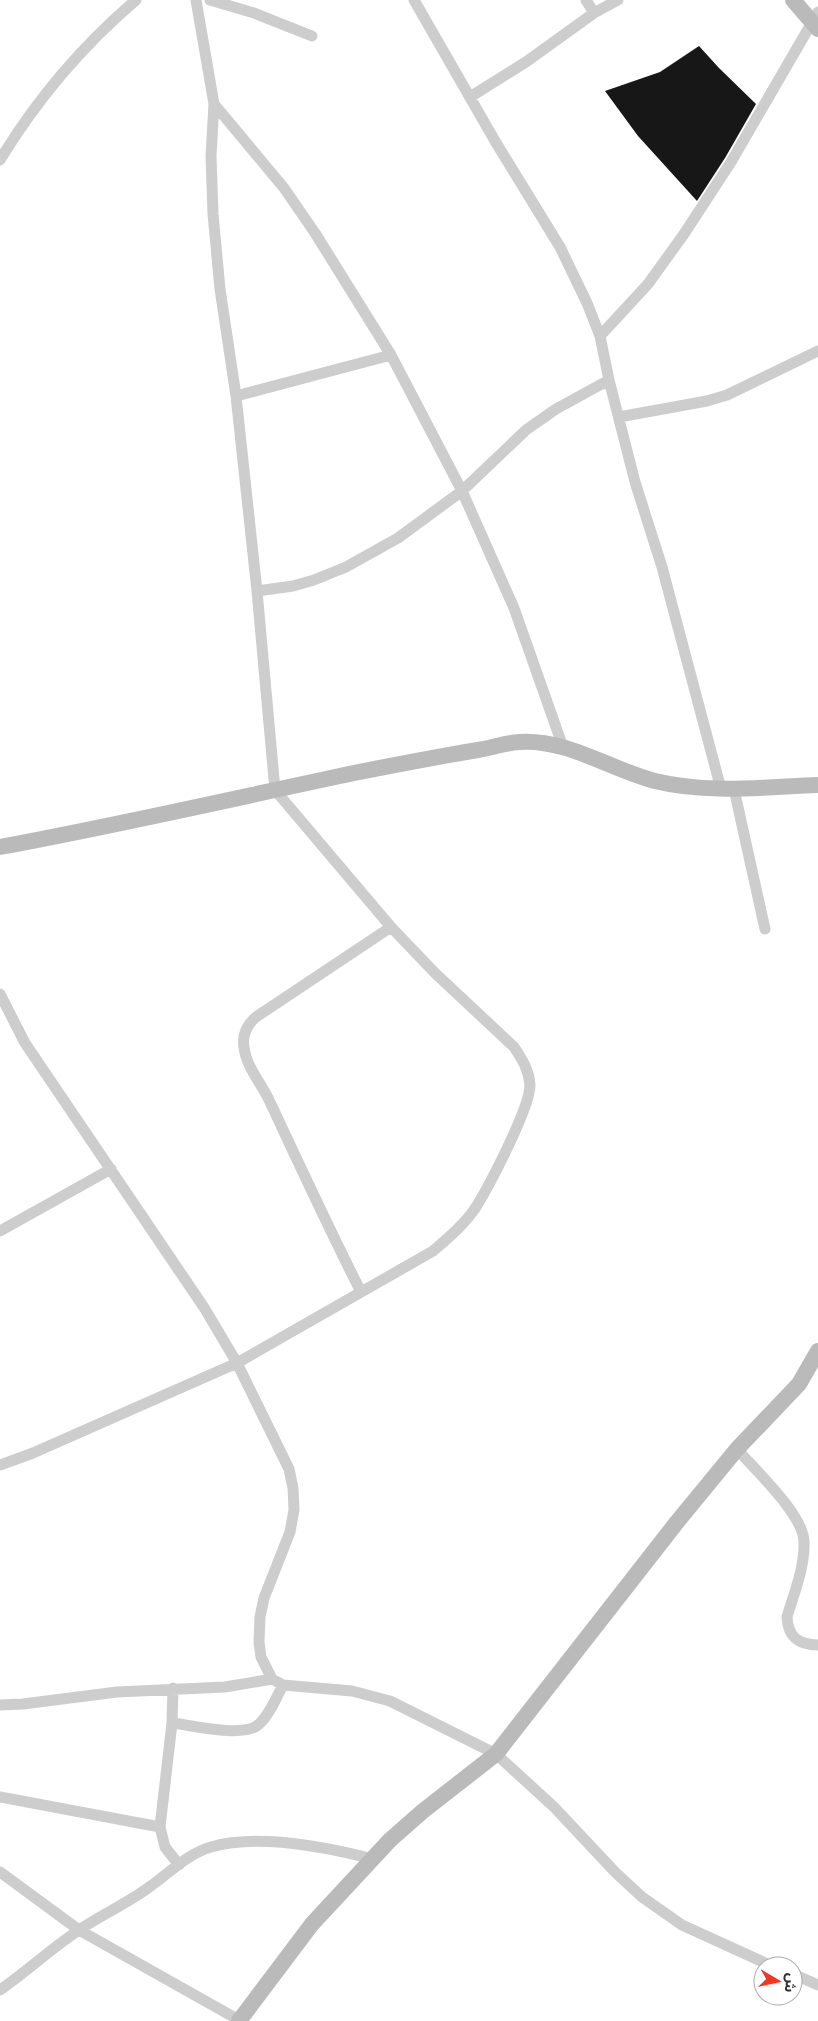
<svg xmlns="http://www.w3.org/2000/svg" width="818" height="2021" viewBox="0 0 818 2021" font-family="'Asap Condensed','Noto Sans Arabic',sans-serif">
<rect width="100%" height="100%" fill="#fff"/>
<path fill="#171717" d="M699,46L719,68L756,104L725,158L697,201L638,136L605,91L660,72Z"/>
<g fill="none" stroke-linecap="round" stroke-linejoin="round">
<path stroke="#cdcdcd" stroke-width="11" d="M196,0L214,104L284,188L315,233L391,355L462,491L514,608L563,747
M210,0L254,13L312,36
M414,0L495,141L560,247L587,303L600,336L609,380L635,482L662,567L721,789
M586,0L594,13
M470,97L526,62L594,13L618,0
M0,160C37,99 82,46 136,0
M600,336L648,284L684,234L731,162L818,12
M236,396L391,355
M619,417L707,401L727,395L818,351
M257,591L293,586L314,580L346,567L398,538L462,491L526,430L556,409L609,380
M734,789L765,929
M0,994L25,1043L205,1309L237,1363L289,1469L293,1488L294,1510L290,1532L264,1598L260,1617L259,1642L261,1657L272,1679L283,1685L352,1691L390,1701L496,1754L554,1807L615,1872L642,1897L682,1925L772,1966
M0,1231L111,1169
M361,1292C329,1229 300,1166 270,1102C262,1084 246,1067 244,1047C242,1035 247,1025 256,1017L391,927
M737,1449C755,1470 804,1515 804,1542C805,1567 794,1593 787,1617C788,1637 798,1645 818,1645
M0,1465L33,1453L237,1363L433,1251C448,1238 465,1224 476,1207C489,1186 530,1108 530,1085C529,1070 522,1059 514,1047L435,973L391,927L275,790L257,591L236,396L220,289L213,214L211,156L214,104
M173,1688L172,1723L160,1827L165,1847L179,1865
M0,1705L23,1704L117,1692L225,1687L272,1679
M172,1723C191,1725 243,1738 258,1725C269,1716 276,1698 283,1685
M0,1797L160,1827
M0,1872L79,1930L239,2020
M793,1974L818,1985
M0,1990C27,1971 52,1948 79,1930C101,1915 126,1904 148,1888C168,1874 187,1854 211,1847C258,1833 326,1847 373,1859"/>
<path stroke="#bababa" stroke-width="16" d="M793,0L818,29
M0,847C119,825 236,798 354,773C395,765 436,757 478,750C491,748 505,743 519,742C568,739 609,769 655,781C708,794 764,787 818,785
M239,2021L312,1924L390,1840L423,1811L496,1754L677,1522L737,1449L799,1384L818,1351"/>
</g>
<g transform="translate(778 1981) rotate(99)"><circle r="24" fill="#ffffff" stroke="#acacac"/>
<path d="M0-4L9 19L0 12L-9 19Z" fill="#f53524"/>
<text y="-8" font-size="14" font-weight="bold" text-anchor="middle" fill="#303030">ش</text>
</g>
</svg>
